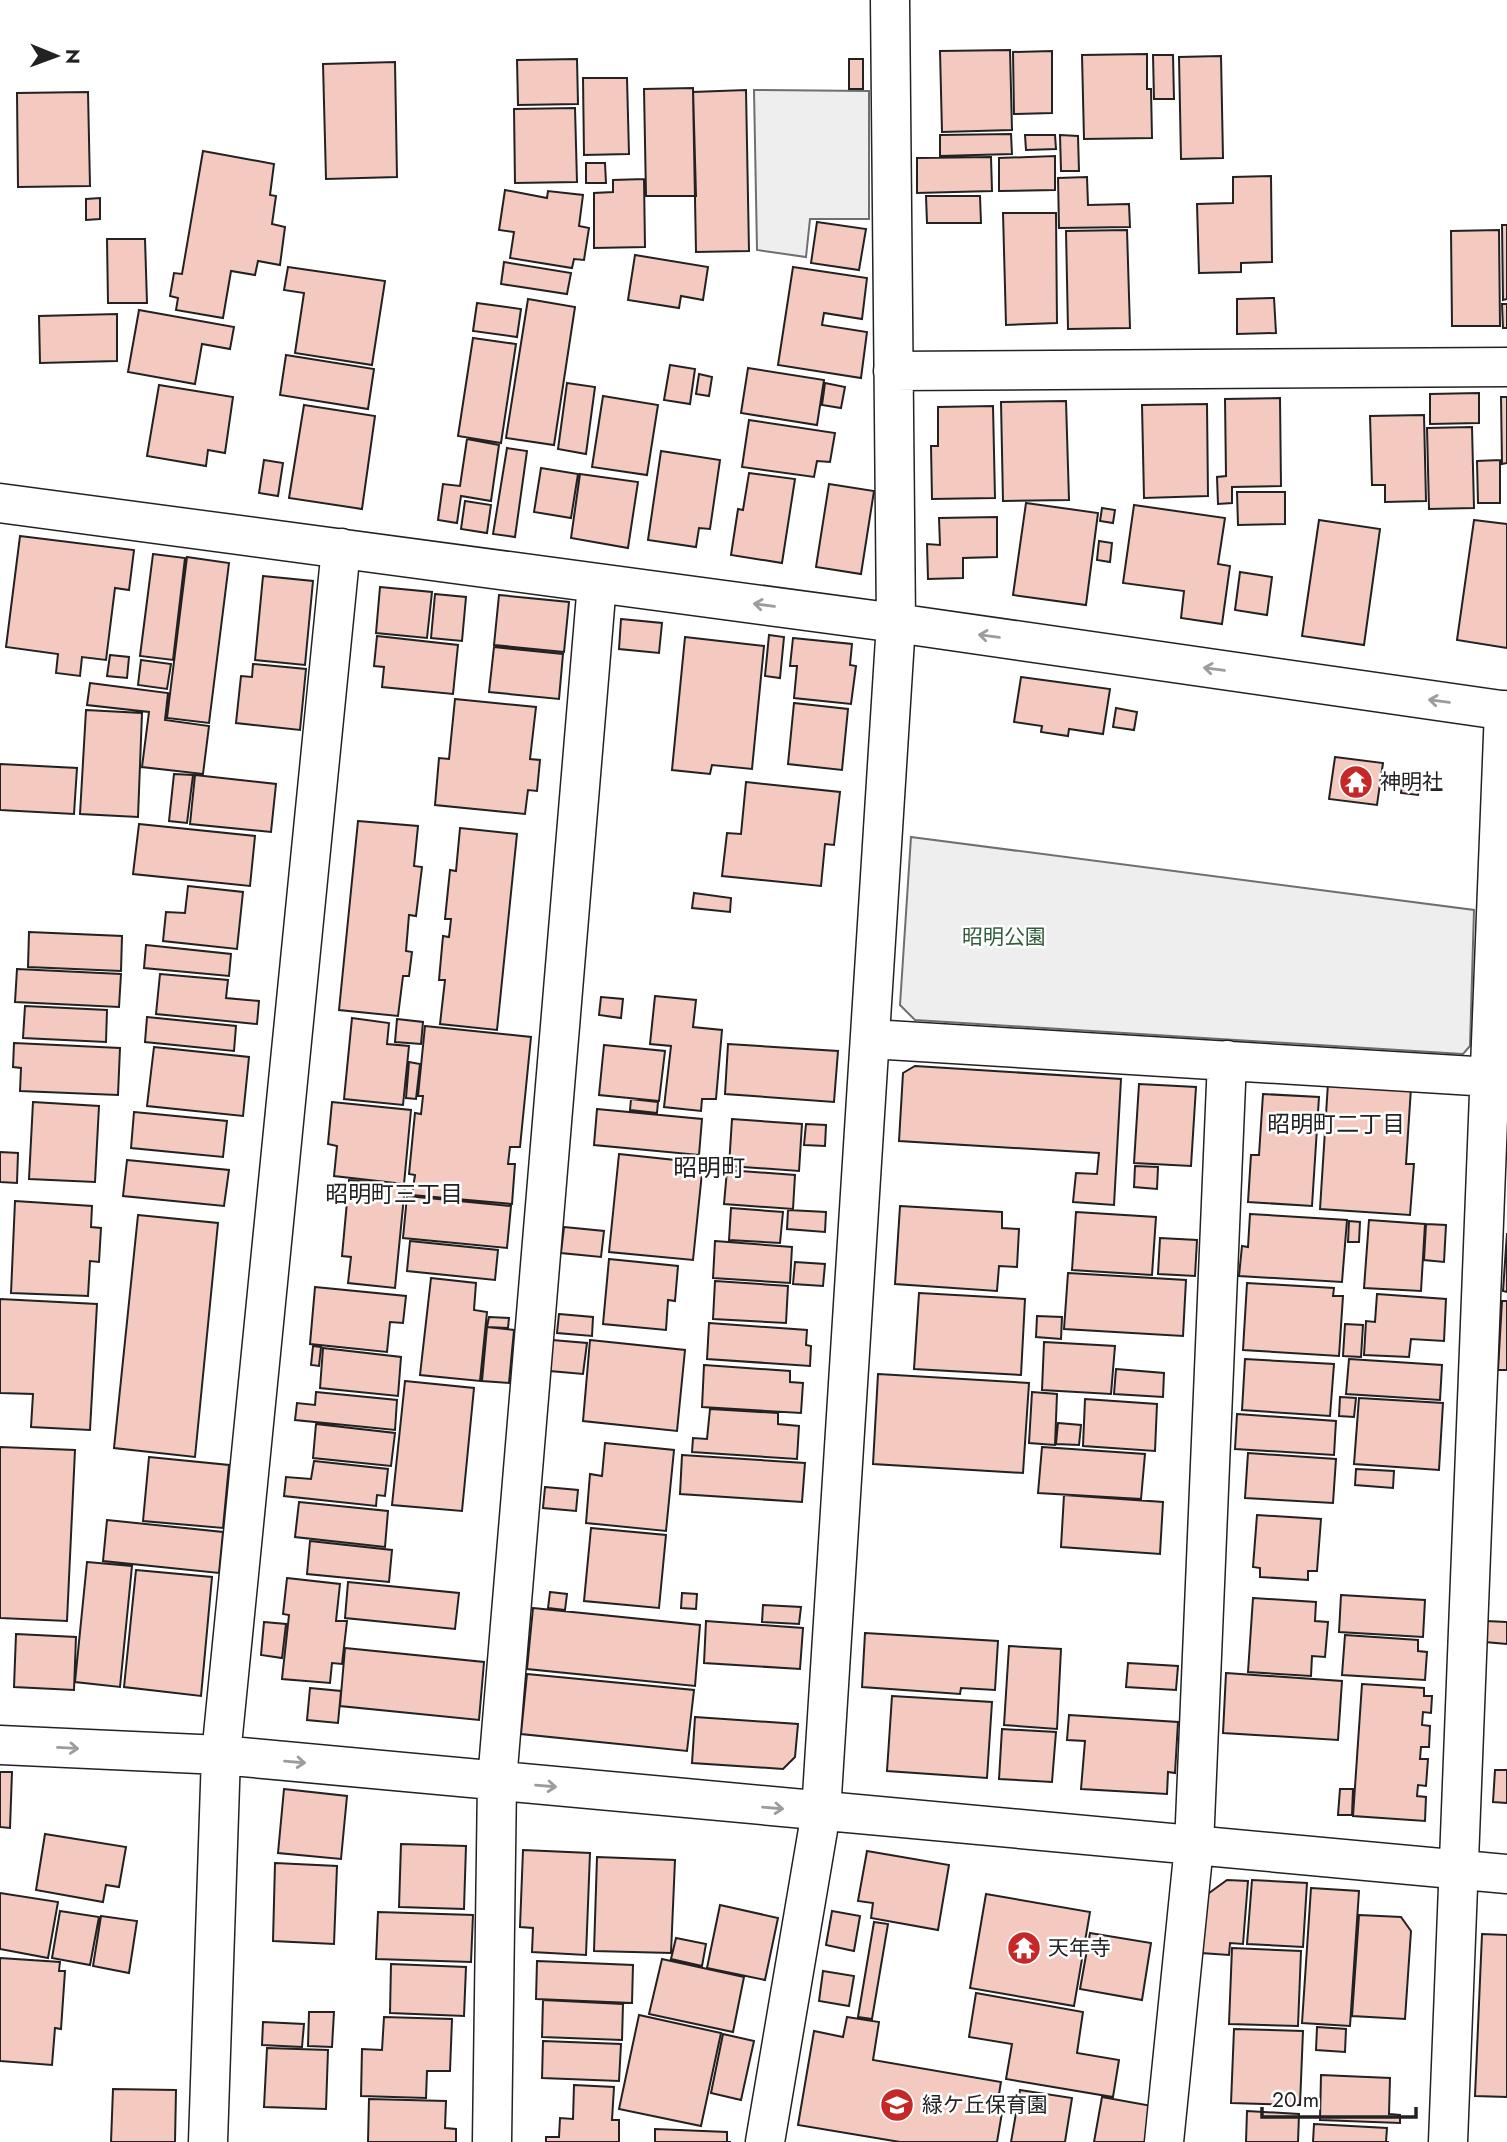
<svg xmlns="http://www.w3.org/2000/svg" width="1507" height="2142" viewBox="0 0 1507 2142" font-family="Jost,'Noto Sans JP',sans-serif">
<rect width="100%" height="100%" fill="#fff"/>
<path fill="#eee" stroke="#6f6f6f" stroke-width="2" d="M754,90L869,91V219H810L806,257L757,250Z
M911,837L1474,910L1470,1046L1463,1054L915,1020L900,1005Z"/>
<path fill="#f3c9c0" stroke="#222" stroke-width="2" d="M1010,50L1012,130L942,132L940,51Z
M1052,51V113L1014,114L1013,52Z
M1147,54V89H1151L1152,138L1084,139L1082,55Z
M1153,55H1173L1174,99H1154Z
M1221,56L1223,158L1181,159L1179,57Z
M577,59L578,104L518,105L517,60Z
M849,59H863V89H849Z
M395,62L397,177L326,179L323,64Z
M583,78H627L629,154L584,155Z
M693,88L696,196H646L644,89Z
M746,90L749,251L696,252L693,92Z
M88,92L90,186L18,187L17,93Z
M575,108L577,182L515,183L514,109Z
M1011,134L1012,154L940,156V135Z
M1025,135H1055L1056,149L1026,150Z
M1060,135L1078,136L1079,171H1061Z
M203,151L274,164L270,195L276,196L272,224L285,227L280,265L258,261L255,275L231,271L223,318L176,310L178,298L170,296L174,273L182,274Z
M1055,156V190L999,191V158Z
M991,157L992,191L917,193V158Z
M586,163H605L606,183H586Z
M1271,176L1272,262L1241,263V272L1199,273L1197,204L1233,203V177Z
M1087,177L1088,205L1129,204L1130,227L1059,228L1058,178Z
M644,179L645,247L594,248V193L613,192V180Z
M505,190L547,198L548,191L583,195L579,226L589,228L584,260L574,259L572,268L510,258L514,232L499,230Z
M926,196H980L981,223H927Z
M100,198V219L86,220V199Z
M1003,213H1056L1057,323L1006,325Z
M817,222L866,229L859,270L811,263Z
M1502,225H1507V299L1503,300Z
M1127,230L1130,328L1068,329L1066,231Z
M1499,230L1500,326H1452L1451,231Z
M107,239H145L147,303H108Z
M635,255L708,267L703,300L681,296L679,308L628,300Z
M504,262L571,273L567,294L501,284Z
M288,267L385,281L372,365L295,353L304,293L284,290Z
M793,267L867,278L862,319L824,313L822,325L867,332L861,378L778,365Z
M1274,298L1276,333L1237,334V299Z
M528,299L575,307L554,445L506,438Z
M477,303L521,309L517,337L473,331Z
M1502,304H1507V328H1503Z
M139,310L234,327L230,349L202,344L195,384L128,372Z
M117,314V361L40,363L39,316Z
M473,338L516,344L501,443L458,436Z
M286,355L374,369L368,409L280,395Z
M670,365L695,369L690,404L664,400Z
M748,368L824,380L817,425L741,413Z
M699,374L712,377L709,396L696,394Z
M567,383L595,387L586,454L558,449Z
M825,383L845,387L841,408L822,405Z
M159,385L233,397L225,453L208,450L206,466L147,456Z
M1479,393V423L1430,424V394Z
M603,396L658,405L647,475L592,467Z
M1501,397H1507V463L1502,464Z
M1280,398L1281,486L1232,487V503L1218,504L1217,477L1226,476L1225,399Z
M1066,401L1069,500L1003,501L1001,402Z
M1207,404L1208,496L1144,498L1142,405Z
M304,405L375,416L362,509L289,498Z
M993,406L995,498L932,499L931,446H938V407Z
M1424,415L1426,501L1385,502V485H1372L1370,416Z
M749,420L835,433L830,462L817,461L814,477L742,467Z
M1472,427L1474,508L1429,509L1427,428Z
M467,439L499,445L491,501L461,496L457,523L438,520L443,484L460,486Z
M507,448L527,451L515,537L493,534Z
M661,451L720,460L710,529L699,528L696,547L648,540Z
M264,460L283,463L278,496L259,493Z
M1500,460V503H1478L1477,461Z
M541,468L578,474L571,518L534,512Z
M749,473L795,479L782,563L731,555L738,509L743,510Z
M580,474L638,482L628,548L571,538Z
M829,484L874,491L861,574L816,567Z
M1237,492H1285V524L1238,525Z
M465,501L491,505L487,533L461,529Z
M1026,503L1098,513L1086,605L1013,595Z
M1134,505L1225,518L1218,564L1230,566L1222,624L1181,618L1184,591L1123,583Z
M1102,508L1115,510L1113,523L1100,521Z
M997,517V557L963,558V578L928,579L927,544L940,545L939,518Z
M1319,520L1380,529L1364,645L1302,636Z
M1474,520L1507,524V648L1457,640Z
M20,536L134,550L129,590L115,588L106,660L82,657L80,676L56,673L58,654L6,647Z
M1099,541L1112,543L1110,562L1097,560Z
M153,554L185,558L173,660L140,656Z
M187,557L229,563L209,723L167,718Z
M1240,572L1272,577L1267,615L1235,610Z
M263,576L313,581L305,665L255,660Z
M380,587L432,592L427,638L376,633Z
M435,594L466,597L462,641L431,638Z
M499,595L569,602L564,652L494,645Z
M621,619L662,623L659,653L619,649Z
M769,635L784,637L780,678L765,676Z
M377,636L458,645L453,694L382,687L384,667L374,666Z
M685,637L764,646L752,769L712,765L710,774L672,770Z
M793,638L852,644L850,665L856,666L851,704L794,698L797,666H790Z
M494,647L563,654L559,699L489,692Z
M110,655L129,657L127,678L107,676Z
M141,660L171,664L167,689L138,685Z
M253,664L306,669L300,730L236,723L241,676L252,677Z
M1021,677L1110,689L1103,734L1069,729L1068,736L1041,732L1042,726L1014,722Z
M90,683L168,693L165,720L209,726L203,774L142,767L149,712L87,705Z
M455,699L536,707L530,759L540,760L537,791L528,790L525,814L435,805L439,758L449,759Z
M794,703L848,709L842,770L788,764Z
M1116,708L1137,712L1134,730L1113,727Z
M86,710L142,713L138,817L80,814Z
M1335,757L1383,763L1377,805L1329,799Z
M0,764L77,768L74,814L0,810Z
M174,774L193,775L187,823L169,821Z
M195,775L276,784L271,832L190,824Z
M1403,778L1420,780L1418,795L1401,793Z
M746,782L840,792L834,845L825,844L821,886L722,876L727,833L741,834Z
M358,821L418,826L414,866L422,867L416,916L409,915L406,951L412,952L409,976H403L398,1016L339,1010Z
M139,824L255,836L250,886L133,874Z
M460,828L517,834L497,1030L440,1024L445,980H439L443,936L449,937L451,919H445L450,870L456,871Z
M188,886L243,892L237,949L163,941L166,912L185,913Z
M694,893L731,898L730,912L692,908Z
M29,932L122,936L121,971L28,967Z
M146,945L231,954L229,976L144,968Z
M17,969L121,974L119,1007L15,1002Z
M160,974L228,980L226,998L259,1001L257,1024L156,1014Z
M655,996L696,1000L693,1027L722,1030L716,1099H702L701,1111L664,1107L671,1046L650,1044Z
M601,997L623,999L621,1018L599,1015Z
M25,1006L107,1010L106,1042L23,1038Z
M147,1017L236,1026L234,1051L145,1042Z
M352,1018L389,1023L387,1044L409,1046L403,1105L344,1099Z
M397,1019L423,1022L421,1044L395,1042Z
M425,1026L531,1037L520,1147H510L508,1164H515L512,1204L412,1195L415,1175L409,1174L415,1113L421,1114L423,1096H418Z
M14,1043L120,1048L118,1095L20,1091L21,1068L13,1067Z
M728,1044L838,1051L834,1102L725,1094Z
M604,1045L665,1051L659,1101L599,1095Z
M154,1047L249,1057L243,1116L147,1106Z
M409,1062L420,1064L416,1099L406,1098Z
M915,1066L1121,1079L1114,1205L1073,1202L1076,1173L1097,1174L1099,1153L899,1141L903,1073Z
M1328,1083L1411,1088L1406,1164H1414L1410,1215L1320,1209Z
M1139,1084L1196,1087L1191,1166L1134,1163Z
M1263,1094L1319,1097L1312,1206L1248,1202L1251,1155H1259Z
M631,1099L658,1102L657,1113L630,1110Z
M33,1102L99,1106L95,1182L29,1179Z
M332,1102L411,1110L404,1184L334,1176L337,1146L328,1144Z
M597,1109L702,1119L699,1155L594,1145Z
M134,1112L227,1121L223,1157L131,1148Z
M732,1119L802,1124L799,1171L729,1166Z
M806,1124L826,1125L825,1146L804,1145Z
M0,1152L18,1153L17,1183L0,1182Z
M619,1154L703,1163L693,1260L609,1252Z
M127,1160L229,1170L224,1206L123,1196Z
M1135,1166L1158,1167L1157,1189L1134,1187Z
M727,1170L795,1175L793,1209L724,1204Z
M349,1180L405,1186L395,1288L348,1283L351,1257L342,1256Z
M407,1196L511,1206L507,1248L403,1238Z
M15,1201L92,1206L91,1227L101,1228L99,1262L90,1261L88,1296L11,1293Z
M900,1206L1002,1212V1228L1019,1229L1017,1267L999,1266L997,1291L895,1284Z
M731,1208L783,1212L780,1243L729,1240Z
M788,1210L826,1212L825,1232L787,1229Z
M1076,1212L1156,1217L1152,1275L1072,1270Z
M1250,1214L1347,1220L1342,1282L1239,1276L1242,1246L1248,1247Z
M138,1215L218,1223L195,1457L114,1448Z
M1369,1220L1425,1224L1421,1291L1364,1288Z
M1349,1221L1360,1222L1359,1242H1348Z
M1426,1224L1446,1225L1444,1262L1424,1260Z
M564,1227L604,1231L601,1257L561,1253Z
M1507,1233V1292L1503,1291Z
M1160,1238L1197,1240L1195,1276L1158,1274Z
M410,1241L498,1250L495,1280L407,1271Z
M715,1241L792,1247L790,1283L713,1278Z
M609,1259L678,1266L675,1301L668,1300L666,1330L603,1324Z
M795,1262L825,1264L823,1286L793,1284Z
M1068,1273L1186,1280L1183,1336L1064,1329Z
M431,1278L476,1283L474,1310L487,1312L480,1381L420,1375Z
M715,1281L788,1286L786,1323L713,1319Z
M1247,1283L1334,1288L1333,1296H1343L1339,1356L1243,1350Z
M315,1287L406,1296L403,1323L390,1322L387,1352L310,1344Z
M919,1293L1025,1299L1021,1375L914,1369Z
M1377,1294L1446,1299L1444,1341L1411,1339L1409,1357L1364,1355L1366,1321L1375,1322Z
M0,1299L97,1304L90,1430L31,1427L33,1394L0,1393Z
M1502,1301H1507V1370H1498Z
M559,1314L593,1317L592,1336L557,1333Z
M1037,1316L1062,1317L1061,1339L1036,1337Z
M489,1317L509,1318L508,1328L487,1327Z
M709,1323L807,1330L806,1345L811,1346L810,1366L707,1359Z
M1345,1324L1363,1325L1361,1357L1343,1356Z
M487,1327L514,1330L509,1383L482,1381Z
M552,1340L587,1343L583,1374L550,1371Z
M590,1340L685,1350L677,1431L583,1421Z
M1044,1342L1115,1346L1111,1394L1042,1390Z
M313,1346L321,1347L319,1366L311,1365Z
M323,1348L401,1357L398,1396L320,1388Z
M1245,1359L1334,1364L1330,1416L1242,1410Z
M1349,1359L1442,1365L1440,1400L1346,1394Z
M704,1365L790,1371V1382L803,1383L801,1413L702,1407Z
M1116,1369L1164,1373L1163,1397L1114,1394Z
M878,1374L1029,1383L1023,1473L873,1464Z
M405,1381L474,1388L462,1511L392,1505Z
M316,1392L397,1400L395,1430L295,1420L297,1403L315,1405Z
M1032,1392L1057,1394L1055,1445L1029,1443Z
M1340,1397L1356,1398L1354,1417L1339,1416Z
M1359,1398L1443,1403L1439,1470L1354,1464Z
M1085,1399L1157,1404L1155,1451L1083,1446Z
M710,1409L778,1413V1424L799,1426L797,1459L692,1452L693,1438L707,1439Z
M1237,1414L1336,1421L1334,1455L1235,1449Z
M1058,1423L1081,1425L1079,1445L1056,1444Z
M316,1424L395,1433L391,1466L313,1458Z
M605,1443L674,1450L666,1531L586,1523L590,1474L602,1476Z
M0,1447L75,1450L67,1621L0,1618Z
M1042,1447L1145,1454L1141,1499L1038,1493Z
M1248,1453L1336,1459L1333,1503L1245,1498Z
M682,1455L805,1463L802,1502L680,1494Z
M149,1457L229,1465L223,1528L143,1521Z
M314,1461L388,1469L385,1496L377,1495L376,1506L284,1496L286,1477L311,1479Z
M1356,1469L1394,1471L1393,1488L1355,1485Z
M545,1487L578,1490L576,1511L543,1508Z
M1064,1495L1163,1502L1160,1554L1061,1547Z
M299,1502L388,1511L385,1547L295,1537Z
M1257,1515L1321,1519L1317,1571H1308V1580L1260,1577V1568L1253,1567Z
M107,1520L223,1532L219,1573L103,1561Z
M591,1528L666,1535L659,1608L584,1601Z
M310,1541L392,1550L389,1582L307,1574Z
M87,1562L132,1566L120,1687L75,1682Z
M136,1570L212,1577L201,1696L124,1687Z
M287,1578L340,1584L336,1621H347L342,1664L332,1663L330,1683L282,1679L289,1615L283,1614Z
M348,1582L459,1593L455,1629L345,1618Z
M550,1592L567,1594L565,1610L548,1608Z
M682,1593L697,1594L696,1609L681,1608Z
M1341,1595L1425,1600L1423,1637L1339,1632Z
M1253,1598L1316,1602L1315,1621L1328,1622L1325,1657L1312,1656L1311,1676L1248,1672Z
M763,1605L801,1607L799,1624L762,1622Z
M533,1608L700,1625L695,1686L527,1669Z
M706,1621L803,1628L800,1669L704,1663Z
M1486,1621L1507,1622V1644L1485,1642Z
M264,1622L286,1624L282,1658L261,1655Z
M865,1633L998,1641L995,1690L961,1688L960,1694L862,1687Z
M16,1634L76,1637L74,1690L14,1687Z
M1345,1635L1418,1640V1651L1427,1652L1425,1680L1342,1675Z
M1009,1646L1061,1649L1057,1729L1004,1725Z
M345,1648L484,1662L479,1720L340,1706Z
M1128,1663L1178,1666L1176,1690L1126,1687Z
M1226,1673L1342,1681L1338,1740L1223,1733Z
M527,1674L694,1690L687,1751L521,1734Z
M1362,1684L1424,1688V1696H1432L1431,1713L1423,1712L1422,1725L1430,1726L1429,1747H1421L1420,1759H1428L1426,1786L1418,1785L1417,1796L1426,1797L1425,1821L1353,1816Z
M310,1688L341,1691L338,1723L307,1720Z
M892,1696L992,1702L987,1778L887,1771Z
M1069,1715L1178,1722L1175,1773L1168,1772L1167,1794L1081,1789L1085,1741L1067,1740Z
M695,1717L798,1724L795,1757L783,1769L692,1763Z
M1002,1729L1056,1732L1052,1782L999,1779Z
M1495,1770H1507V1803L1493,1802Z
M0,1772H12L10,1828L0,1827Z
M284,1789L347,1796L341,1859L278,1853Z
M1340,1789H1353L1352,1815H1338Z
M45,1834L126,1847L119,1887L106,1885L103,1902L36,1890Z
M401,1844L466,1846L464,1909L399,1907Z
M523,1850L590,1853L586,1955L532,1952L533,1928L520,1927Z
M867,1851L949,1865L938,1930L871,1918L873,1903L858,1901Z
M597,1857L675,1860L671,1953L594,1951Z
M275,1863L337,1866L334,1944L273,1941Z
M1227,1880L1248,1881L1243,1944L1230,1943L1229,1955L1201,1953L1205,1896Z
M1252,1880L1307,1883L1303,1947L1247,1944Z
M1311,1888L1359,1891L1350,2026L1302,2023Z
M0,1893L58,1902L48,1958L0,1949Z
M986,1894L1090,1912L1074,2006L970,1988Z
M720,1905L778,1918L765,1980L707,1968Z
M60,1911L99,1917L90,1965L52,1958Z
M832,1911L860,1916L854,1951L826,1945Z
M378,1912L473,1915L471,1962L376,1959Z
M1359,1915L1401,1917L1411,1931L1405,2019L1352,2016Z
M101,1916L137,1921L129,1973L93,1966Z
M874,1922L888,1924L872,2019L858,2017Z
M1090,1933L1151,1943L1142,2000L1080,1989Z
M1482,1934L1507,1935V2097L1475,2096Z
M676,1938L706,1944L702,1966L671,1959Z
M1232,1948L1301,1951L1298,2026L1229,2024Z
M0,1958L60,1962L59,1971H65L61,2029L55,2028L52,2065L0,2061Z
M662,1959L744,1977L733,2032L649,2014Z
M537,1961L633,1965L632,2003L536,1999Z
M391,1964L466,1967L464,2016L390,2013Z
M823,1971L854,1976L849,2006L819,2001Z
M976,1993L1083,2012L1077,2053L1119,2060L1113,2097L1006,2079L1012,2044L969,2037Z
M543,2000L623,2004L622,2040L542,2037Z
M309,2012H334L332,2047L308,2046Z
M639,2015L721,2033L701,2126L619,2109Z
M384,2017L452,2019L450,2071H427L426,2098L361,2096L362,2049L382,2050Z
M847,2017L879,2022L873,2060L1001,2082L998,2100L1004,2101L997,2142H900L798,2125L814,2031L843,2037Z
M263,2022L304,2024L302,2047L262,2045Z
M1317,2027L1346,2029L1345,2052L1316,2050Z
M1234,2029L1303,2031L1300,2105L1231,2103Z
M723,2034L754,2041L741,2100L711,2093Z
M543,2041L621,2044L619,2081L542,2078Z
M267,2048L328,2050L326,2109L264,2107Z
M1321,2075L1390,2078L1389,2114L1400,2115V2123L1320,2120Z
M574,2085L614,2087L612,2120H619V2142H546V2137H559L560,2118L573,2119Z
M113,2089L176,2090L175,2142H111Z
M1020,2090L1072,2098L1065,2142H1011Z
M1102,2097L1152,2106L1146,2142H1094Z
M369,2099L446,2101L445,2128L456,2129V2142H368Z
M1247,2111L1299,2114L1298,2142H1246Z
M1314,2124L1387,2128L1386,2142H1389H1313Z
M655,2129L727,2132V2142H731H655Z"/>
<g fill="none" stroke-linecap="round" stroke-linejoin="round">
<g stroke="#222" stroke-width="41">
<path id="minor" d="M893,371L1507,367
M0,503L896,623L1507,711
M871,1039L1490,1077
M0,1745L221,1755L1507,1874
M208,2142L221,1755L341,548
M492,2142L497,1781L597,583
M765,2142L821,1812L896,623L890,0
M1164,2142L1194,1846L1227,1060
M1448,2142L1504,710"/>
</g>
<use href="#minor" stroke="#fff" stroke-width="38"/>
</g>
<defs><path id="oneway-shaft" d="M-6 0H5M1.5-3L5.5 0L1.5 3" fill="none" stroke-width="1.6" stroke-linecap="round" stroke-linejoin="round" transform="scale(1.75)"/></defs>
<g stroke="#9c9c9c">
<use href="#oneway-shaft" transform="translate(764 605) rotate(-172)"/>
<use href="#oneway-shaft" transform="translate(989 636) rotate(-172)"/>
<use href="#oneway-shaft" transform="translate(1214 669) rotate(-172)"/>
<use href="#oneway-shaft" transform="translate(1439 701) rotate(-172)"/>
<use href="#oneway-shaft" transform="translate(68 1748) rotate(3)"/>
<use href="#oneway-shaft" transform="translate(295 1762) rotate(5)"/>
<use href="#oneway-shaft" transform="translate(546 1786) rotate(5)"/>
<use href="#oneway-shaft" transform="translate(773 1808) rotate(5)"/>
</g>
<defs>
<g id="temple-disc" transform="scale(1.75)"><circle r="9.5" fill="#c62828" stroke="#fff"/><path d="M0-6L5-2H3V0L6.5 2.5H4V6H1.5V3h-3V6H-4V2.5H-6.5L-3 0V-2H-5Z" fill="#fff"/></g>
<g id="school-disc" transform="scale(1.75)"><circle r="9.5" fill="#c62828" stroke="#fff"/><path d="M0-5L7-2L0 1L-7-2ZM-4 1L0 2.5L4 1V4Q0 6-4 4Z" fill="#fff"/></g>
</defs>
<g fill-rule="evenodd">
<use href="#temple-disc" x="1356" y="782"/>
<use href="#temple-disc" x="1024" y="1948"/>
<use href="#school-disc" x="897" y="2105"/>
</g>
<g text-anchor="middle" stroke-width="5" stroke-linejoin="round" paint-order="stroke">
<g font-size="21" fill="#222" stroke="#fff" text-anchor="start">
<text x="1380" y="789">神明社</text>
<text x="1048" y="1955">天年寺</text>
<text x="922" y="2112">緑ケ丘保育園</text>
</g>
<g font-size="21" fill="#2f5e38" stroke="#fff">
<text x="1004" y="944">昭明公園</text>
</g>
<g font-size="23" fill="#222" stroke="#fff">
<text x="1336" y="1132">昭明町二丁目</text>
<text x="394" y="1202">昭明町三丁目</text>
</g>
<g font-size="24" fill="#222" stroke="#fff">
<text x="709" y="1176">昭明町</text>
</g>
</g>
<g transform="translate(56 56) rotate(91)" stroke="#ffffff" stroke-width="5" paint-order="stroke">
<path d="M0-5L12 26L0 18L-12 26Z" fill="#222222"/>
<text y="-10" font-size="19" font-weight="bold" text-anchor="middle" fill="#222222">N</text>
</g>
<path d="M1262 2107v10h154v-10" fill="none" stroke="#222222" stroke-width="3.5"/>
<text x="1272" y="2107" font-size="21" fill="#222222" stroke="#ffffff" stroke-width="5" paint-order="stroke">20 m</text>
</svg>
